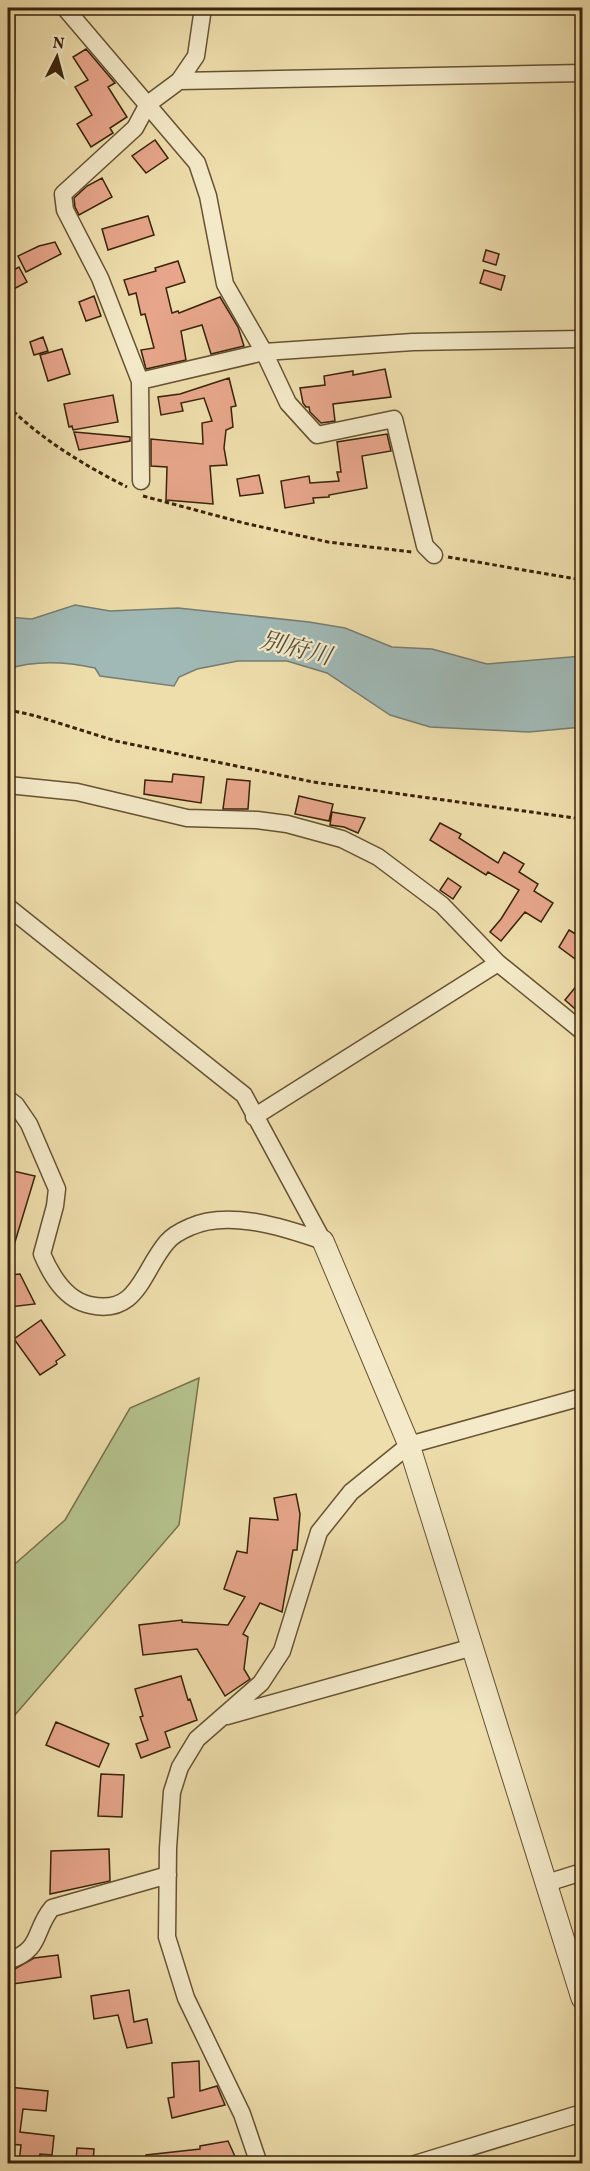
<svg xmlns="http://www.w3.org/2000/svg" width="590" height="2171" viewBox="0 0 590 2171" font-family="Vollkorn,'Noto Serif JP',serif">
<rect width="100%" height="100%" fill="#eedeac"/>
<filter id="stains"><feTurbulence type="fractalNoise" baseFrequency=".00333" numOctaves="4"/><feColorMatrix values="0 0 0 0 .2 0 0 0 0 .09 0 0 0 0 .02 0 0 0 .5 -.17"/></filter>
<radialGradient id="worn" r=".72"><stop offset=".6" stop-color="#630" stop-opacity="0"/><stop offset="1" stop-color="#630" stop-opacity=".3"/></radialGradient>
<path fill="#b5c28c" stroke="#77724b" stroke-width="1.5" d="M199,1378L179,1525L8,1723V1570L65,1520L130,1408Z"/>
<path fill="#a0b9b6" stroke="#777d71" stroke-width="1.5" d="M8,8H15V88L12,152L8,161Z
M75,605L110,611L178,608L309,622L345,628L392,647L432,649L487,664L582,656V727L529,732L430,727L390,715L327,673L287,661H238L197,669L179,677L174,686L100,676L95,668C68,662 35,660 8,669V617L32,619Z"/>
<path fill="#e7a68b" stroke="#39230a" stroke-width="1.5" d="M86,49L115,83L108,87L127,117L110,128L113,133L91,147L77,124L92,115L75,87L88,80L73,57Z
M155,140L168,158L146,173L132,156Z
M102,178L112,197L79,215L75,207L74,198L87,186Z
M148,216L154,235L108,250L102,229Z
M55,242L61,254L26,272L18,256L39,246Z
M486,250L499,254L496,265L483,261Z
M178,261L185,282L166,288L172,313L178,311L179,313L220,297L238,327L244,346L211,354L202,325L181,331L186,360L146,369L141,350L154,348L145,314L141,315L136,293L129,295L124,280L156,271L155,268Z
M19,267L27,282L8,292V273Z
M484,270L505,276L501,290L480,283Z
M94,296L101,316L86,321L79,302Z
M43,337L48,351L34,355L30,342Z
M62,349L70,374L48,381L40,355Z
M385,369L391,397L333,404L335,421L321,423L310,412L309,407H306L303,403L300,388L325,385L324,376L353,371V375Z
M229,378L236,406L231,407L233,427L226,430L224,448L227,465L210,466L213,504L166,500L167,467L151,466V439L203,444L202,423L212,421L204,398L181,403L183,411L161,415L158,397L180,394Z
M113,395L118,422L73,430L72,426L69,427L64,404Z
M74,432L130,437V441L79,450Z
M387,434L391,451L362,456L367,488L329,495V497L313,498L314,503L285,508L281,481L309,476L310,483L339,481L337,472H341L337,442Z
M259,475L263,493L240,496L237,479Z
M173,774L204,777L201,803L144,794L145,780L172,782Z
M227,779L250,781L248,809H223Z
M299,796L333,804L329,821L295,814Z
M332,812L365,818L358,833L344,827L330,825Z
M440,823L461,834L459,838L498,863L504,852L524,864L519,872L538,884L534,891L553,903L541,922L525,912L501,941L490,932L501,919L519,890L488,872L486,875L430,840Z
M448,878L461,887L453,899L440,890Z
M569,930L582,938V964L559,947Z
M582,979V1015L565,1000Z
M13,1171L35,1176L11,1255L8,1254V1197Z
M20,1274L35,1304L10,1307L8,1275Z
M41,1320L65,1355L56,1361L57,1364L40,1375L14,1339Z
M296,1494L300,1514L297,1550H293L282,1612L260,1603L243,1634L248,1637L244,1669L250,1679L225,1696L197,1649L143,1655L139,1625L182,1620V1622L228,1625L245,1597L224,1589L237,1551L247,1553L250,1518L278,1520L274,1498Z
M181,1676L188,1700L190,1699L197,1720L165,1732L170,1747L141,1758L136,1744L148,1740L140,1717L143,1716L135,1689Z
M56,1722L109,1744L99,1767L46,1745Z
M101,1774L124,1775L122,1817L98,1816Z
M109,1849L110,1881L50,1894L51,1851Z
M58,1955L61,1977L13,1984L11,1971L34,1958Z
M129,1990L134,2022L147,2019L152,2043L127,2048L118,2015L94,2019L91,1996Z
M199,2061L200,2091L217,2086L225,2105L172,2118L168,2098L174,2097L172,2063Z
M8,2087L48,2091L46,2111L23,2109L20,2132L54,2136L52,2155L40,2154L38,2163H19L21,2145L8,2144Z
M228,2141L238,2163H146V2155L200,2149V2146Z
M77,2148L94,2149L93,2163L76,2161Z"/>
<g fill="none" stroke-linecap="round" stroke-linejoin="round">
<g stroke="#665232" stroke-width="19">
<path id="minor" d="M65,8L197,163L208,196L225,284L264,352L288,403L317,435L394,419L425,546L434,555
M203,8L196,56L179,81L148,104L135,128L63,194L65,210L100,278L140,381L264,352L413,342L582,339
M179,81L582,73
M140,381L141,481
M8,785L77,792L187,818L257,820L287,824L342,839L378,857L442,905L498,963L582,1031
M8,907L244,1095L323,1241
M8,1099L16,1105L29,1124L57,1189L55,1206L42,1254C51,1275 65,1300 90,1305C138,1316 142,1271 167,1242C172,1236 183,1230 190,1227C228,1209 286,1228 323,1241
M254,1117L498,963
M227,1716L473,1647
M547,1883L582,1872
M8,1961C43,1949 33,1931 52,1908L168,1875
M259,2164L242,2114L186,1998L167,1937L168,1848L172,1792L180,1767L197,1739L261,1683L282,1651L319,1532L351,1492L409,1445L582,1397
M415,2164L582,2113"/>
</g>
<g stroke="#665232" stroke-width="23">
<path id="tertiary" d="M323,1241L409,1445L582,1998"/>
</g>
<path stroke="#39230a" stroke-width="3" stroke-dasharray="4.5 3" stroke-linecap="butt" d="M8,406C42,440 84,465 127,487
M143,496L244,523L328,542L412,552
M448,557L582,580
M8,714L14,711L36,716L116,741L313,782L582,819"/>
<use href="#minor" stroke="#f4eac9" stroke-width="16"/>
<use href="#tertiary" stroke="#f4eac9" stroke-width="21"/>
</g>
<g text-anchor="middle" stroke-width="4.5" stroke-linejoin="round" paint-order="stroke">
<g font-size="24" font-style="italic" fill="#58503e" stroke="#f4eac9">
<text transform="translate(296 648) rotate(14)" y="8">別府川</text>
</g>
</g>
<rect width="590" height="2171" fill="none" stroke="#eedeac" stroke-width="30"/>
<rect x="9" y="9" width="572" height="2153" fill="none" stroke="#39230a" stroke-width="3"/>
<rect x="15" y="15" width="560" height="2141" fill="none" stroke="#39230a" stroke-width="1.5"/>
<g transform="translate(57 57) rotate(6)" stroke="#f4eac9" stroke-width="4.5" paint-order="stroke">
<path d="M0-4.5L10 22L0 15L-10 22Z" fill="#39230a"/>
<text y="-9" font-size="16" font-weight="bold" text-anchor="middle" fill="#39230a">N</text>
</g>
<rect width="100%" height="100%" filter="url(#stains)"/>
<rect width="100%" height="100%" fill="url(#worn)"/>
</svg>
